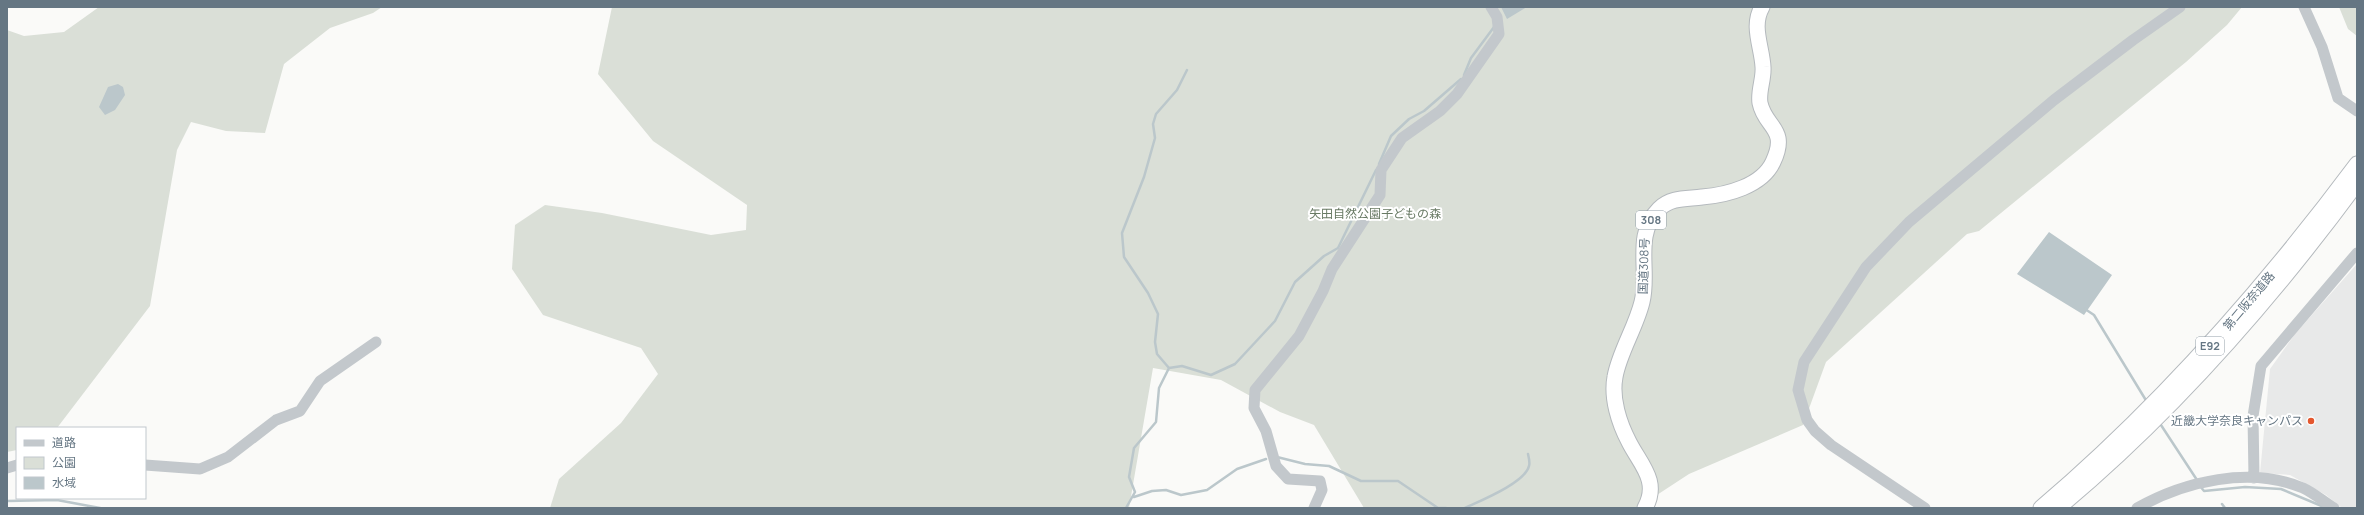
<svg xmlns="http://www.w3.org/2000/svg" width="2364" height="515" viewBox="0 0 2364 515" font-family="Manrope,'Noto Sans JP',sans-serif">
<rect width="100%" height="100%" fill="#fafaf8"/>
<path fill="#e8e9e9" d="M2357,264V508H2342L2326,495L2290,475L2260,473L2270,369L2295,334Z"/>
<path fill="#dadfd7" d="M99,7H382L373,13L330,28L284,64L265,133L226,131L191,122L177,150L150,306L57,428H17V450L7,452V30L24,36L64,32Z
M612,7H2242L2227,25L2186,62L1979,231L1967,234L1826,362L1803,425L1689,474L1637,508H1364L1314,425L1280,412L1221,380L1153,368L1129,508H550L559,479L621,423L658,374L641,348L543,315L512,269L515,225L545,205L602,213L711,235L746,230L747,205L653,141L598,74Z
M2339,7H2357V36L2348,29Z"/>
<path fill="#bbc7cb" d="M1501,7H1527L1507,19Z
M118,84L123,87L125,95L115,110L105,115L99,107L108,87Z
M2049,232L2112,275L2084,315L2017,274Z"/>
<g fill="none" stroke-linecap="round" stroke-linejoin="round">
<path stroke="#bbc7cb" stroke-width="2.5" d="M1464,75L1471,58L1494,27
M1379,164L1391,136L1409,119L1424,111L1461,79
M2085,309L2094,315L2147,402
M1169,368L1157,354L1155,342L1158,314L1148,293L1124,257L1122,233L1144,177L1155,138L1153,124L1156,114L1177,90L1187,70
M2159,422L2197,480
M1277,457L1305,464L1329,466L1361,481H1398L1438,508H1446
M2200,486L2204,491L2245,487L2281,489L2324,507
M1134,497L1152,491L1166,490L1181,495L1207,490L1237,469L1266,459
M7,501L57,500L100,508
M2222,504L2225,508
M1126,508L1135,492L1129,477L1134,448L1156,422L1159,388L1169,368L1182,366L1211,375L1235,364L1275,321L1295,282L1324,256L1338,248L1376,170
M1465,508C1480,501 1525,483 1529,466C1530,463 1529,458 1528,454"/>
<g stroke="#b4b9bd" stroke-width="17">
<path id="highway" d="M1645,508C1660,481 1640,464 1629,442C1619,423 1611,398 1615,377C1619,353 1636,327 1642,302C1650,271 1633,235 1659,209C1671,197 1687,199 1702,197C1727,195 1762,186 1773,162C1789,128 1765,128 1760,103C1758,91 1764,79 1763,67C1762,47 1751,26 1762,7
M2041,508C2161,406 2263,290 2357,164
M2058,508C2171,414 2270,301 2357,183"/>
</g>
<path stroke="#c3c8cc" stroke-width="11" d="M2304,7L2322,47L2338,98L2357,111
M145,465L200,469L228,457L276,420L300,411L320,381L376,342
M7,468L17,465
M2254,478L2253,416L2261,366L2357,253
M1314,508L1322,490L1320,481L1288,479L1276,466L1266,431L1254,408L1255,390L1299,336L1323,291L1332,269L1380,195L1381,170L1402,138L1440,111L1457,94L1499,34L1497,17L1491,7
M1925,508L1831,445L1815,431L1807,420L1798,390L1804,362L1866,267L1909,222L2054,100L2133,40L2180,7
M2137,508C2185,481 2250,466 2303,488C2314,493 2324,502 2334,508"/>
<use href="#highway" stroke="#fff" stroke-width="15"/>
</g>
<circle fill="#e4572e" stroke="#fff" stroke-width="1.5" cx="2311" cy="421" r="4"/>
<g text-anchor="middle" stroke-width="4" stroke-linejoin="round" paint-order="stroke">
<g fill="#fff" stroke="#939fa8" stroke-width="1">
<rect x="1636" y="211" width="30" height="18" rx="3"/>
<rect x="2196" y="337" width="28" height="18" rx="3"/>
</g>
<g font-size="11" font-weight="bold" fill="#657683">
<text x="1651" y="224">308</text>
<text x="2210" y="350">E92</text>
</g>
<g font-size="12" fill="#687a64" stroke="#fff">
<text x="1375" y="218">矢田自然公園子どもの森</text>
</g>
<g font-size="12" fill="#657683" stroke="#fff">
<text transform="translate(1644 266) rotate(-88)" y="4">国道308号</text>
<text transform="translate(2249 301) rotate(-50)" y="4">第二阪奈道路</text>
</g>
<g font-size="12" fill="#657683" stroke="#fff" text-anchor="end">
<text x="2303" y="425">近畿大学奈良キャンパス</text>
</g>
</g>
<rect width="2364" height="515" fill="none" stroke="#657683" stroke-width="16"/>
<rect x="16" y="427" width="130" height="72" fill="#ffffff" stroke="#c1c8cd"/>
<rect x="24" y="440" width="20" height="6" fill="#c3c8cc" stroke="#c1c8cd"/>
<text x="52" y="447" font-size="12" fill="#657683">道路</text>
<rect x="24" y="457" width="20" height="12" fill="#dadfd7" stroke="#c1c8cd"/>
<text x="52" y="467" font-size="12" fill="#657683">公園</text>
<rect x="24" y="477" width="20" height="12" fill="#bbc7cb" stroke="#c1c8cd"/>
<text x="52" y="487" font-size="12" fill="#657683">水域</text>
</svg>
